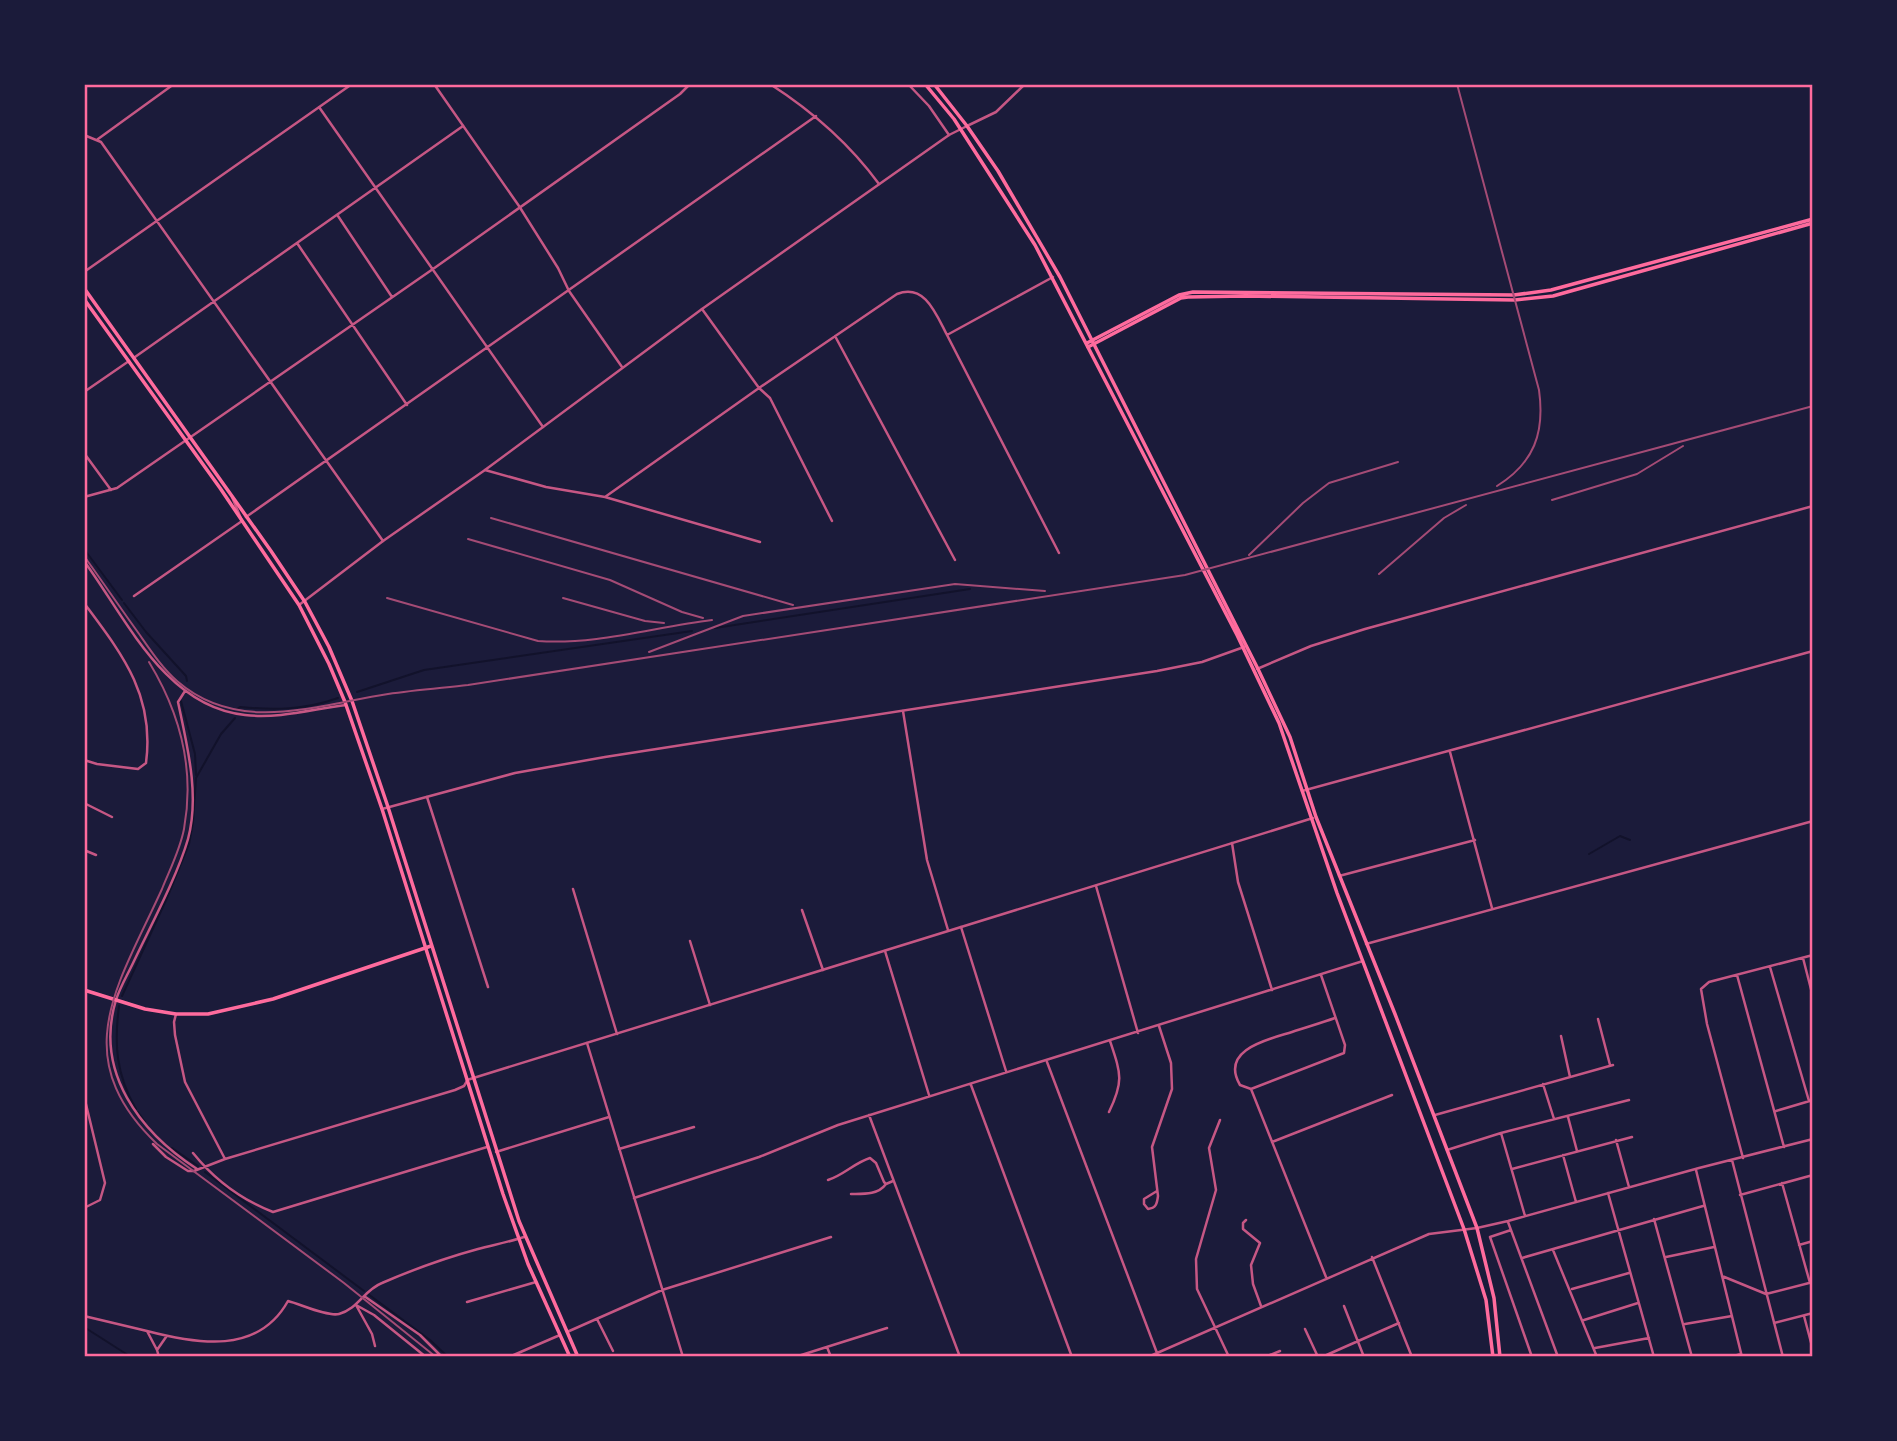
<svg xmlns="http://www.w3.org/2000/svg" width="1897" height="1441" viewBox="0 0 1897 1441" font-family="Quicksand,sans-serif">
<rect width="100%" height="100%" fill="#1b1b3a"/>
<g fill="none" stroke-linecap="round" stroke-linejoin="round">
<path stroke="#12122b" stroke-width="2" d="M84,549L122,600
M124,603L146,632L186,676L187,681
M715,628L970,589
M357,692L424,670L692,631
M181,701L195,754L196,775
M237,709L240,707C274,710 305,710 338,698
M1589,854L1620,836L1630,840
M122,996L167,898L189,844L193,822L196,778L221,734L235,718
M119,1006C114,1044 116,1075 136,1109
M138,1112L145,1122
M172,1148L198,1166
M205,1172L364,1291
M368,1294L430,1340L448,1357
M84,1327L131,1357"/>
<path stroke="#c65784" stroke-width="2.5" d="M770,84C812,111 849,143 879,184
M908,84L929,106L949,135
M319,107L543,427
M967,126L996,112L1025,84
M84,135L101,142L383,541
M98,139L174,84
M338,216L392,297
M297,243L407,405
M84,272L352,84
M1053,277L947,335L1059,553
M702,309L759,388L770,398L832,521
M835,336L955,560
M135,357L463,126
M84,392L129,361
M84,453L111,490
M485,470L546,487L605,497L759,388L897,294C925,283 936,314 947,335
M84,497L117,488L433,269L680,94L690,84
M605,497L760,542
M246,517L816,116
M84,561C126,618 165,707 245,715C279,719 313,709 346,705
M134,596L242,521L232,497
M84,603C122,654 155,695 146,763L138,769L97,764L84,760
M1257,669L1311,646L1365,629L1813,506
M185,691L178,702C187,745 200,795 188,839C177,877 151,925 134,961C128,974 120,987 116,1000C94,1072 140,1132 197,1169
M903,711L927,860L948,930
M1450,752L1492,908
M1302,791L1813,651
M427,797L488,987
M84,803L112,817
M1232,843L1238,882L1272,990
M84,850L96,855
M1339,876L1475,840
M1096,886L1138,1033
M573,889L617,1034
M802,910L823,970
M961,927L1006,1071
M690,941L710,1005
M1366,944L1813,821
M885,951L929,1095
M1803,958L1813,997
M1770,967L1809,1101
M1321,975L1345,1045L1344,1053L1251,1089L1240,1085C1219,1049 1270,1039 1292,1032C1307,1027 1321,1023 1335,1018
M1737,975L1784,1147
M176,1014L174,1022L175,1035L185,1082L225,1159
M1598,1019L1610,1065
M1561,1036L1570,1077
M587,1043L683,1357
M1047,1062L1157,1353
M1543,1084L1554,1119
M971,1085L1072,1357
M1251,1089L1326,1277
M84,1096L105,1183L100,1200L84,1208
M1776,1111L1813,1100
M1109,1112C1124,1081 1121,1074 1110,1041
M869,1115L960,1357
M1435,1115L1613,1065
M1568,1117L1577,1151
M1220,1120L1209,1148L1216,1190L1196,1259L1197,1289L1229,1357
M1501,1133L1525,1216
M1616,1140L1629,1187
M1272,1142L1392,1095
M153,1144L166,1157L188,1171H194L225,1159L455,1090L464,1086L467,1081
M619,1149L694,1127
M1447,1150L1501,1133L1629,1100
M496,1152L609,1117
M193,1153C214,1179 242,1200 273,1212L487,1147
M1563,1155L1576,1202
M1743,1158L1707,1024L1701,989L1709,982L1813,955
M1732,1160L1783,1357
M1512,1169L1632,1137
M1696,1170L1742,1357
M828,1180C844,1175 854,1163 870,1158L876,1163L884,1182L886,1184L893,1181
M1782,1183L1810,1283
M1157,1191L1144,1199V1204L1148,1209C1156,1208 1157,1204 1158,1196L1152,1147L1172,1089L1171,1063L1159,1026
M1608,1193L1654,1357
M851,1194C864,1194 878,1195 886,1184
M1740,1195L1813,1175
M634,1198L759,1157L838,1125L1363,961
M1654,1219L1692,1357
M1246,1220L1243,1223V1229L1260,1243L1251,1265L1253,1284L1261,1306
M1508,1222L1558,1357
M1511,1230L1490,1237L1532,1357
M1799,1245L1813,1241
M1553,1250L1597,1357
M1372,1257L1412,1357
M1666,1257L1714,1247
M1522,1258L1703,1206
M1722,1276L1766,1294L1813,1282
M1572,1289L1629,1273
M364,1296L420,1335L442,1357
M467,1302L536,1282
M356,1305L374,1315L426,1357
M356,1305L372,1334L375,1346
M1344,1306L1364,1357
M84,1316C105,1321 126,1326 147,1331C197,1344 258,1355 288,1301C300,1304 328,1317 339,1314C358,1309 364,1290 382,1283C412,1270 445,1258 478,1249C493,1245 509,1242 524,1237
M1804,1316L1813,1350
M597,1319L613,1351
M1584,1320L1638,1303
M1774,1323L1813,1313
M1685,1324L1732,1316
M1305,1329L1318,1357
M147,1331L157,1350
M567,1332L662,1290L831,1237
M827,1347L831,1357
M1595,1348L1649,1338
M159,1357L157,1350L166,1337
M509,1357L560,1335
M795,1357L887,1328
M1148,1357L1429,1234L1477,1228L1508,1221L1699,1168L1813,1139
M1265,1357L1280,1351
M1322,1357L1399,1323
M1730,1357L1741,1354"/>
<path stroke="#c65784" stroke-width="2.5" d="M434,84L519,206L558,268L569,291L622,367
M299,605L383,541L485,470L702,309L949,135L967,126
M382,809L515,773L605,757L1157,671L1202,662L1244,647
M467,1080L1313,818"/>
<path stroke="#ff6b9d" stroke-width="3.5" d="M1087,343L1179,295L1193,292L1514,295L1551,290L1813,219
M1088,347L1181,298L1188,297L1245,296L1515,300L1553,296L1813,223
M84,990L145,1009L176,1014H208L273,999L431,946"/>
<path stroke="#ff6b9d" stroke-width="3.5" d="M925,84L954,119L1035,245L1237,635L1279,723L1337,893L1464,1229L1486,1300L1493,1357
M934,84L967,126L998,171L1060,277L1258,669L1290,737L1316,817L1395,1014L1477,1228L1494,1298L1500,1357
M84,288L271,551L305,602L329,647L352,701L388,807L519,1221L578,1357
M84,299L220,488L299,605L329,664L345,702L382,809L503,1194L528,1264L570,1357"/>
<path stroke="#a44b75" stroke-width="2" d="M1457,84L1539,390C1545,433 1534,463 1497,486
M1552,500L1637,474L1683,446
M491,518L793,605
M468,539L610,580L682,612L703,618
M1249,555L1303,503L1329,483L1398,462
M84,556C102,581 119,606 137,631C149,648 161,667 177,681C239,735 316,705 388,694C414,690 441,688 468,685L1185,575L1813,406
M1379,574L1444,518L1466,505
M387,598L538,641C597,645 654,627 712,620
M563,598L645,621L664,623
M649,652L743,616L955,584L1045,591
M149,662C180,713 195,769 184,829C180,850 170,869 162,889C119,984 65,1056 157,1144L344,1283L436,1357"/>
</g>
<rect width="1897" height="1441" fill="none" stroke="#1b1b3a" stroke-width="172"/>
<rect x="86" y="86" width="1725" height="1269" fill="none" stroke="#ff6b9d" stroke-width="2.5"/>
</svg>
